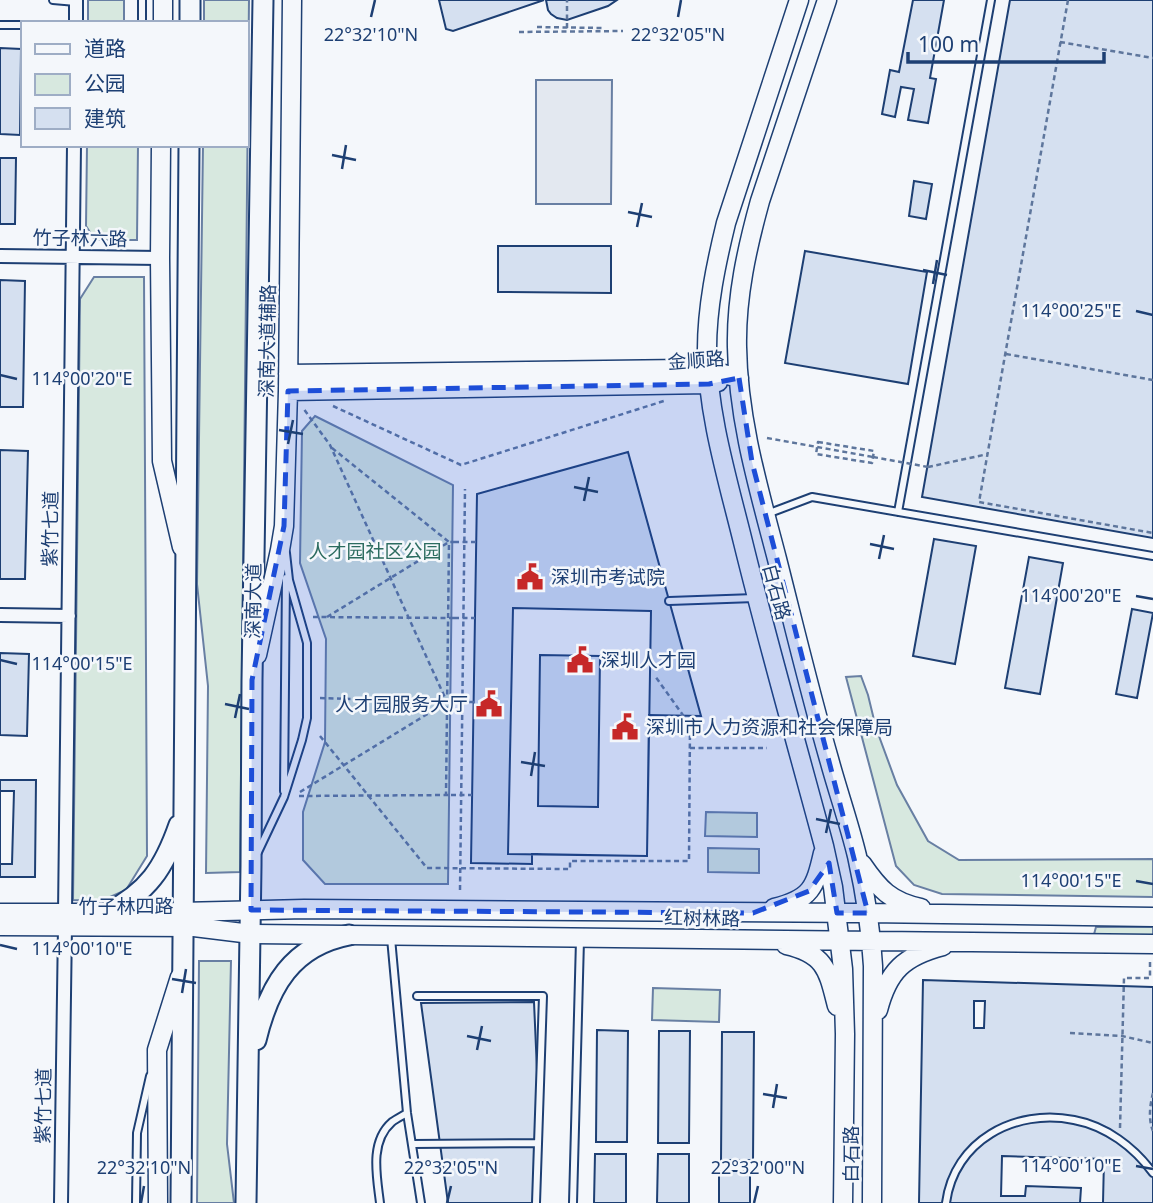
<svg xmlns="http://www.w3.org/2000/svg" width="1153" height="1203" viewBox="0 0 1153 1203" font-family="'Noto Sans','Noto Sans SC',sans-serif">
<rect width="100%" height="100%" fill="#f4f7fb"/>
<path fill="#d7e8df" stroke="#687fa3" stroke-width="2" d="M88,0H124V23H88Z
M204,0H249C247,291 242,581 240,872L206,873L208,686L197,584L203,145H247V23H204Z
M87,145H138L137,240H95L86,226Z
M94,277H144L147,856L126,890L101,901L73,900L80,299Z
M315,416L453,485L448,884H325L303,860V812L325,742L326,639L300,563L302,431Z
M861,676L868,695L876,728L897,785L928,841L959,860L1153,859V897L942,894L914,885L896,866L846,677Z
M706,812L757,813V837L705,836Z
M708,848L759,849V873L708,872Z
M1096,927H1153V938H1093Z
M199,961H231L227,1144L234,1203H197Z
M653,988L720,990L719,1022L652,1020Z"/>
<path fill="#e3e8f0" stroke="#687fa3" stroke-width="2" d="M536,80H612L611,204H536Z"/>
<path fill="#d5e0f0" stroke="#1d3f73" stroke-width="2" fill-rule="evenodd" d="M439,0H544L453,31L446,29Z
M546,0H617L608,6L567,20L557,18L551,14L548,10Z
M913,0H944L930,78L936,79L928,123L908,120L914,89L901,87L895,117L882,114L890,70L899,72Z
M1010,0H1153V538L922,497Z
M0,48L21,49L20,135L0,134Z
M0,158H16L15,224H0Z
M914,181L932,184L926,219L909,216Z
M498,246H611V293L498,292Z
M805,251L927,272L908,384L785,363Z
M0,280L25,281L23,407H0Z
M0,450L28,451L25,579H0Z
M628,452L701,716L649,715L647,856L532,854V864L471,863L477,494Z
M934,539L976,546L955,664L913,656Z
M1029,557L1063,563L1040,694L1005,688Z
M513,608L651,611L647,856L508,854ZM540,655L600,656L598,807L538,806Z
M1132,609L1153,613L1137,698L1116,694Z
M0,653L29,654L27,736L0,735Z
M0,780H36L35,877H0Z
M0,791H14L12,864H0Z
M923,980L1153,987V1203H919Z
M974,1001H985L984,1028H974Z
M534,1002L539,1116L537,1203H448L421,1003Z
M597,1030L628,1031L627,1142H596Z
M659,1031H690L689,1143H658Z
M722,1032H754L753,1160H721Z
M595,1154H626V1203H594Z
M658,1154H689V1203H657Z
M1002,1156L1104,1159L1103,1203H1080L1081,1188L1026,1186L1025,1196H1001Z
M719,1171H750V1203H719Z"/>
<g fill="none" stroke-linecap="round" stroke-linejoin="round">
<g stroke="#1d3f73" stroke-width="10">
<path id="lane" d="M53,0L76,2
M142,23V0
M0,25H23
M898,512L991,0
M767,514L812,497L1153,556
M669,601L755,598
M284,791L286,578
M258,852L284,797L302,740L307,718V643L289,580L286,553
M391,938L407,1113L421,1203
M417,996H543L536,1203
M412,1144L538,1143
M136,1203L137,1133L150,1076
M380,1203C377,1177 369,1142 392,1122C396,1119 402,1116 407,1113
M573,1203L580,940
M946,1203C954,1141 1015,1108 1074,1120C1106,1126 1134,1147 1153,1173"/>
</g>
<g stroke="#1d3f73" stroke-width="16">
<path id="street" d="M76,23V0
M0,256L160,258
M0,615L69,616
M65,913L74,145
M61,1203L65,926"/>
</g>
<g stroke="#1d3f73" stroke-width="21">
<path id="secondary" d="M799,0L726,223C716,264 707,307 707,349C707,412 728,481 743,542C768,644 797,745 824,846L833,887L843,969L845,1034L843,1203
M827,0L760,201C747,248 736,297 737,347C738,420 759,490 777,559C794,626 810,693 829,759C838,792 849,823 857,856C865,892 871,929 873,966L872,1203
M163,23V0
M161,145L160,258L162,461L182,547
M288,374L683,369L708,370L739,378
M288,391L709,384L718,382
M257,655L280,550L284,526L288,391L292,0
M862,864C879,889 891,902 921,908
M774,908C811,899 815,888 823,853
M0,913H137L304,909L868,913L1153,917
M0,926L194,927L251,934L1153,944
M786,945C826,954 828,971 837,1006
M878,1010C888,971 904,956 943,946
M158,1203L157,1050L180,977"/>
</g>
<g stroke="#1d3f73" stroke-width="23">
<path id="primary" d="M190,23V0
M107,913C148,892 164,868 179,825
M256,1040C269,986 292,946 349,935
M181,1203L189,145
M246,1203L251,866L252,680L263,0"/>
</g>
<path stroke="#5e769c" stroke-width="2.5" stroke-dasharray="5 3.5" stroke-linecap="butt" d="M1068,0L979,502L1153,533
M537,27L603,28
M567,28V0
M519,32L623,31
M1060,42L1153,58
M1006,354L1153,380
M333,406L461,465L667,400
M767,438L873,457
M332,448L449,542L446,795
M928,467L988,454
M313,617L454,618
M327,617L449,542H454
M320,698L452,702
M320,736L427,868L570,869V861H689L690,725L655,676
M690,748H767
M300,792L447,702L330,445L303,408
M299,796L451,795
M460,890L465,489
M1070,1033L1122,1036L1153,1043
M1153,1093C1150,1105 1148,1119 1153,1131
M1120,1128L1124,978H1150V962"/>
<use href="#lane" stroke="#f4f7fb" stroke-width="6"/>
<use href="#street" stroke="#f4f7fb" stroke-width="12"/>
<use href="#secondary" stroke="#f4f7fb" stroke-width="18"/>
<use href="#primary" stroke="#f4f7fb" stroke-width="19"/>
<path stroke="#5e769c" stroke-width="2.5" stroke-dasharray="5 3.5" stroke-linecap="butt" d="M818,442L874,451L872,463L816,454Z
M873,457L928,467
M454,542H476
M454,618H475
M452,702H474
M451,795H472"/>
</g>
<path fill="#1d4ed8" fill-opacity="0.2" stroke="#1d4ed8" stroke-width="5" stroke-dasharray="14 9" stroke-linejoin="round" d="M739,378L752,462L868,913H837L829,863L809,891L753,913L251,910L252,680L284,526L288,391L709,384Z"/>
<path fill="none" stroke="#1d3f73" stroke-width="2.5" d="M371,17L375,0M678,17L681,0M332,155L356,160M342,169L346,145M628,212L652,217M637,227L642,203M923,270L947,275M933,284L937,260M1136,311L1153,315M0,375L17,379M279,430L303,434M288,444L293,420M574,487L598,492M584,501L589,477M870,544L894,549M879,559L884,535M1136,596L1153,599M0,660L17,664M225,704L249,709M235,718L240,694M521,762L545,766M531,776L535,752M816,819L840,824M826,833L831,809M1136,881L1153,884M0,945L17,949M172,979L196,983M182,993L186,969M467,1036L491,1041M477,1050L482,1026M763,1094L787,1098M773,1108L777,1084M1136,1166L1153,1169M141,1203L144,1186M447,1203L451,1186M754,1203L758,1186"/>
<defs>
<g id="civic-bare" transform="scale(2.1)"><path d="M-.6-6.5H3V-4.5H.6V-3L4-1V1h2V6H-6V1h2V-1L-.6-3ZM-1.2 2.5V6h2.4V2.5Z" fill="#c62828" stroke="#f4f7fb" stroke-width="2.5" paint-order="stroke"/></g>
</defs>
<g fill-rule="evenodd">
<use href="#civic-bare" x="530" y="577"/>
<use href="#civic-bare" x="580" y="660"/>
<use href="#civic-bare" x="489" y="704"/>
<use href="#civic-bare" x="625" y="727"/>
</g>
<g text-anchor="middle" stroke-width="5" stroke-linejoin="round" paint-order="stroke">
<g font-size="19" fill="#1d3f73" stroke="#f4f7fb">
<text transform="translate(80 238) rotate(1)" y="7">竹子林六路</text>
<text transform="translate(267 341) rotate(-89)" y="7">深南大道辅路</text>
<text transform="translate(696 360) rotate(-4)" y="7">金顺路</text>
<text transform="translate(50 529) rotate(-89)" y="7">紫竹七道</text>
<text transform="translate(777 592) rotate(75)" y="7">白石路</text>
<text transform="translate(253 601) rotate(-89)" y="7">深南大道</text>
<text x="126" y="913">竹子林四路</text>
<text transform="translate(702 918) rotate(1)" y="7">红树林路</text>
<text transform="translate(43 1106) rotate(-89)" y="7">紫竹七道</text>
<text transform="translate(851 1154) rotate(-90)" y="7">白石路</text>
</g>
<g font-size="19" fill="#2c6c60" stroke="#f4f7fb">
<text x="375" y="558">人才园社区公园</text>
</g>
<g font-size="19" fill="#1d3f73" stroke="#f4f7fb" text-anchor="start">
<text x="551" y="584">深圳市考试院</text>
<text x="601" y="667">深圳人才园</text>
<text x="468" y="711" text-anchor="end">人才园服务大厅</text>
<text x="646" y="734">深圳市人力资源和社会保障局</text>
</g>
</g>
<g font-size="18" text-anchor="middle" fill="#1d3f73" stroke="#f4f7fb" stroke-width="5" stroke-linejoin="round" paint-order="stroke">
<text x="371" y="41">22°32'10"N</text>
<text x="678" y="41">22°32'05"N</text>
<text x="1071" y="317">114°00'25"E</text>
<text x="82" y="385">114°00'20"E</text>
<text x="1071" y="602">114°00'20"E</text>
<text x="82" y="670">114°00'15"E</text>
<text x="1071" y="887">114°00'15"E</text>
<text x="82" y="955">114°00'10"E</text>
<text x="1071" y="1172">114°00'10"E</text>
<text x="144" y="1174">22°32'10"N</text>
<text x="451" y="1174">22°32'05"N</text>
<text x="758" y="1174">22°32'00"N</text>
</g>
<rect x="21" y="21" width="228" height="126" fill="#f4f7fb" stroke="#9eadc5" stroke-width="2"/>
<rect x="35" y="44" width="35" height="10" fill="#f4f7fb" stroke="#9eadc5" stroke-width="2"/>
<text x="84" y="56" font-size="21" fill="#1d3f73">道路</text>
<rect x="35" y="74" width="35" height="21" fill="#d7e8df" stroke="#9eadc5" stroke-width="2"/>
<text x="84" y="91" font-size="21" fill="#1d3f73">公园</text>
<rect x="35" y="108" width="35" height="21" fill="#d5e0f0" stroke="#9eadc5" stroke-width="2"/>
<text x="84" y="126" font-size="21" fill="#1d3f73">建筑</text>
<path d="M908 52v10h196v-10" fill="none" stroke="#1d3f73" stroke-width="3.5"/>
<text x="918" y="52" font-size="21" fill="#1d3f73" stroke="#f4f7fb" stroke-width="5" paint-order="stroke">100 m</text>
</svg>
